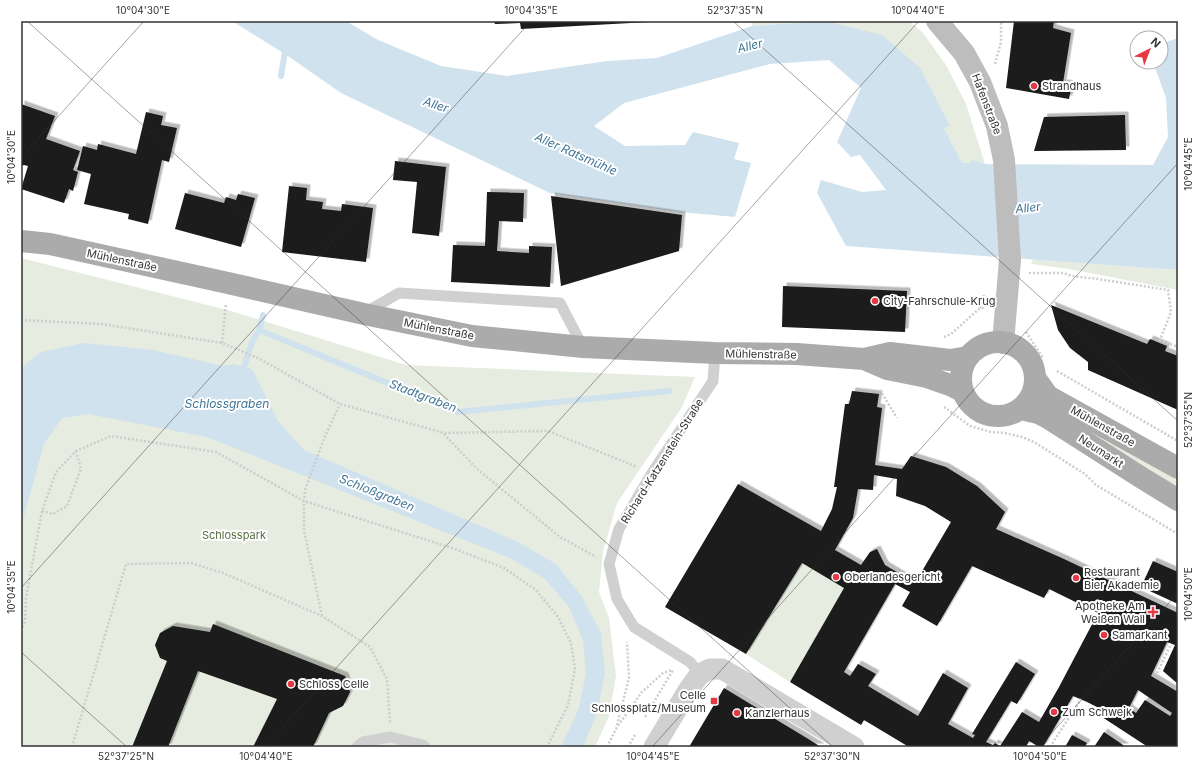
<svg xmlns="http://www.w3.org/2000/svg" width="1199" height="768" viewBox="0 0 1199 768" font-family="Inter,sans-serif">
<defs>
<filter id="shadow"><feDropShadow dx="3.5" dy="-3.5" stdDeviation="0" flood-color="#0004"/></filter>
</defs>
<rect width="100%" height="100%" fill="#fff"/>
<path fill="#e6ecdf" d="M751,21H824L752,26Z
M825,21H909L923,33L946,65L966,104L985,164L971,159V163H962L944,128L950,126Z
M21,258L231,311L406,365L695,377L682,407L617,503L603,551L599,592L609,618L616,676L609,716L595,747H21Z
M1033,259L1178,270V290L1069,269L1031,264Z
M1067,414L1178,480V488L1064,419Z
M802,563L844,588L790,682L746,654Z"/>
<path fill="#cfe2ee" d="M232,21H346L378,40L441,66L507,76L607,61L657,58L752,26L825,21L882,35L920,68L950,126L944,128L962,163H971V159L985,164L1153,165L1168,137L1166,98L1156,70L1151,62H1161V44L1178,38V270L846,246L817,193L821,180L862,192L886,190L860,155L851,157L837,142L861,88L829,60L770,64L624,103L594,126L625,146L685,145L693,132L739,143L734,159L751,163L735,217L680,212L550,193L341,93L285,54Z
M84,343L153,350L224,366L234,364L252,369L278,421L304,450L518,542L556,564L582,597L601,633L605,673L597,713L583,747H561L579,708L586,673L583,640L569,607L545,579L510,558L207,437L88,414L62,418L44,444L21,527V368L41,352Z"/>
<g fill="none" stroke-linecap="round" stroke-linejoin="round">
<path stroke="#cfe2ee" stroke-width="6" d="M281,76L286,46
M259,330L458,412L669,391
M242,373L252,342L259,330L263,315"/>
</g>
<path fill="#1a1a1a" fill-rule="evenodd" filter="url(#shadow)" d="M494,21H649V22L521,29L520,23L495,24Z
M1014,21H1054L1053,28L1071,33L1063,83L1072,84L1069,99L1006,88Z
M21,104L55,116L46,139L80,151L73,170L78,172L73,191L69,189L64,203L21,189L28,166L24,165L21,166Z
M146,112L163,116L161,125L177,128L169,162L162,160L148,224L128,219L129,214L84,204L91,174L77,170L83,146L97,150L98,144L136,154Z
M1125,115L1126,150L1034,151L1044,117Z
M395,161L446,167L439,236L412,233L417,182L393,180Z
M289,186L307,188L306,200L323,202L322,209L341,211L342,204L373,208L366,262L282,252Z
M487,192L524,193L523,222L499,221L497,251L529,253V246L552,247L550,287L451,282L453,245L485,246Z
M185,193L224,203L226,197L236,200L238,194L255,198L241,247L175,229Z
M551,196L682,215L679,251L561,286Z
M783,286L907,291L905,332L782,327Z
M1051,305L1147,344L1150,339L1167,346L1165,351L1178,356V410L1088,370V362L1070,348L1058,330Z
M852,391L879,394L877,407L882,408L875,465L902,469L911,456L946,467L977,486L1005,512L996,529L1064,559L1178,613V684L1163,671L1175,645L1167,642L1151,676L1178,692V747H1148L1102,717L1105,711L1087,702L1073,696L1043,747H1039L1029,741L1026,747H909L864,720L861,725L790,682L844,588L802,563L746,654L665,607L738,484L821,531L832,509L837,487H834L845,404H849ZM874,475L897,479L896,496L925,506L951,522L915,583L885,565L877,549L870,552L861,565L835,550L853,518L858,489L873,490ZM972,566L1044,598L1049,589L1098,613L1059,687L1039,722L1022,712L1000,746L995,743L993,745L986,742L1011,701L1017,704L1035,674L1016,662L972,734L975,735L973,738L948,724L968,688L943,673L918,716L868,686L876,674L858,664L850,676L844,672L895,584L910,592L902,606L937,626ZM1138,690L1172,713L1170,716L1145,700L1136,713L1129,708Z
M1153,561L1178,572V604L1141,587Z
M213,624L345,676L350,692L343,706L329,713L313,747H253L277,699L198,671L168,747H132L167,661L160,658L155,645L160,633L173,626L210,632Z
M724,688L805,737L821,747H689Z
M1104,732L1126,747H1094Z
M1072,735L1087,743L1085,747H1065Z"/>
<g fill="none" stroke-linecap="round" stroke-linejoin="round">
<path stroke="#cdcdcd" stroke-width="2.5" stroke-dasharray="2 2" stroke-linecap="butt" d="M995,64L1001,42V21
M1029,273H1063L1072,276L1098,279L1168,290L1171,312L1160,340L1178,347
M980,308L984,295
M21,320L102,324L222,343L258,358L340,404L444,433L548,431L637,467
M1026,332L1043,358
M944,337L951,334L980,308H985
M222,343L226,304
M1057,371L1178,441
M880,390L897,418
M944,407L970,426L991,432L1005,433L1022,437L1034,442L1085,474L1096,485L1178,534
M444,434L476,468L560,537L596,557
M42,511L53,514L67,506L81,469L76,451
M322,616L304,530V501L305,490L325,436L340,404
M21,631L25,621L26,598L42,511L56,472L76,451L111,436L216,452L304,501L455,549L504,568L536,590L558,617L571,643L575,669L568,705L547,747
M1157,673L1171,644
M645,717L673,670
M617,725L629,678L627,642
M72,747L126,564L191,563L223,573L322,616L370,647L387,679L390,722
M607,747L617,727L642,692L663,673L672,670
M628,747L635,735
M1050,747L1081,699"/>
<path stroke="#d0d0d0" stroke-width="11" d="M366,312L399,293L560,303L583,347
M700,674L690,662L634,627L617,599L609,564L619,529L652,473L713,381L715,353
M357,747L363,742L390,737L423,745L425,747"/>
<path stroke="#d0d0d0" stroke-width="21" d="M654,747L689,689L700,674L710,669H722L854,747"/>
<path stroke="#bdbdbd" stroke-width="22" d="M937,21L964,53L980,82L997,126L1004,160L1010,260L1003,343"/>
<path stroke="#ababab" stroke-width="22" d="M21,241L50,244L228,283L364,314L472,336L583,347L715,353L797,354L864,359L890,353L950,360L968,357
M961 379a37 37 0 1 1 74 0a37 37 0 1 1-74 0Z
M864,359L887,369L927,377L950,385L962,391
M1035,378L1048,396L1178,468
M1021,409L1038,413L1048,418L1142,478L1178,500"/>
</g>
<path fill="none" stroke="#333" stroke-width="1" stroke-opacity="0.45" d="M27,21L833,747M733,21L1178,421M21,158L144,21M21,588L531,21M21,652L127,747M265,747L919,21M652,747L1178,163M1039,747L1178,593"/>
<g fill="#e63946" stroke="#fff" stroke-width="1.5">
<circle cx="1034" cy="86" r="4"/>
<circle cx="875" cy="301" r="4"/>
<circle cx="836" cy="577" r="4"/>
<circle cx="1076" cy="578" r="4"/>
<path d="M1151 606h4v4h4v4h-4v4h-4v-4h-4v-4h4z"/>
<circle cx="1104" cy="635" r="4"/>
<circle cx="291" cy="684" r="4"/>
<rect x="710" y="697" width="8" height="8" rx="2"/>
<circle cx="1054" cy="712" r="4"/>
<circle cx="737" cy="713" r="4"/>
</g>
<g text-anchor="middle" stroke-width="4" stroke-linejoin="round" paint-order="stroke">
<g font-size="11" fill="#333" stroke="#fff" text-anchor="start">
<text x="1042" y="90">Strandhaus</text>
<text x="883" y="305">City-Fahrschule-Krug</text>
<text x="1084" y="576">Restaurant<tspan x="1084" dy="13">Bier Akademie</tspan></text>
<text x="844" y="581">Oberlandesgericht</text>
<text x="1145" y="610" text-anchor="end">Apotheke Am<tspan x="1145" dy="13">Weißen Wall</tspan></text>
<text x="1112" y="639">Samarkant</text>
<text x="299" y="688">Schloss Celle</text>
<text x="706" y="699" text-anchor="end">Celle<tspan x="706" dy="13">Schlossplatz/Museum</tspan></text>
<text x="1062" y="716">Zum Schwejk</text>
<text x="745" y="717">Kanzlerhaus</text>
</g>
<g font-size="11" fill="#333" stroke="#fff">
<text transform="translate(987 104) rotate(69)" y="4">Hafenstraße</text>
<text transform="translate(122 260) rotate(12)" y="4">Mühlenstraße</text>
<text transform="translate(439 329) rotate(11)" y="4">Mühlenstraße</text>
<text transform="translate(761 354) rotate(1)" y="4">Mühlenstraße</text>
<text transform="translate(1103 426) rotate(29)" y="4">Mühlenstraße</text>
<text transform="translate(1101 451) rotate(33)" y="4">Neumarkt</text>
<text transform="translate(662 461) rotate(-58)" y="4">Richard-Katzenstein-Straße</text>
</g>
<g font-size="11" fill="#56703f" stroke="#fff">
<text x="234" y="539">Schlosspark</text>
</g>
<g font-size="12" font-style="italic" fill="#3f7597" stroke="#fff">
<text transform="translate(750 46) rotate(-14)" y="4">Aller</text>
<text transform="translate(436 105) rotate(18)" y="4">Aller</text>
<text transform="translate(576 154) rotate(24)" y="4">Aller Ratsmühle</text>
<text transform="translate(1028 208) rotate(-6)" y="4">Aller</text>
<text transform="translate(423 396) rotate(21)" y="4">Stadtgraben</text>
<text x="227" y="408">Schlossgraben</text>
<text transform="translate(377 493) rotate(22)" y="4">Schloßgraben</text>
</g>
</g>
<rect width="1199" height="768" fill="none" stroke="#ffffff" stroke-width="44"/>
<g transform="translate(1149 50) rotate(42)"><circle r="19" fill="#ffffff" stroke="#adadad"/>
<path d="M0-3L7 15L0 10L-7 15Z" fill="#e63946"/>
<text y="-6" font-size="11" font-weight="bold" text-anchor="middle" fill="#333333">N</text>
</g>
<rect x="22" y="22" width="1155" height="724" fill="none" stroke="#333" stroke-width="1.5"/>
<g font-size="10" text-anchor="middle" fill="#333">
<text x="143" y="14">10°04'30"E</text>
<text x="531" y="14">10°04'35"E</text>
<text x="735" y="14">52°37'35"N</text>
<text x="918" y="14">10°04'40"E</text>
<text transform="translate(11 157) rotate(-90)" y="4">10°04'30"E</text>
<text transform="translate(1188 164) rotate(-90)" y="4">10°04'45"E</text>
<text transform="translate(1188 420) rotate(-90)" y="4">52°37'35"N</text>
<text transform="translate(11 587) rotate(-90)" y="4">10°04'35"E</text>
<text transform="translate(1188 594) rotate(-90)" y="4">10°04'50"E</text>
<text x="126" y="760">52°37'25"N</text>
<text x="266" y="760">10°04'40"E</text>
<text x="653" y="760">10°04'45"E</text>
<text x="832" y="760">52°37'30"N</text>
<text x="1040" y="760">10°04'50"E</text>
</g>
</svg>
